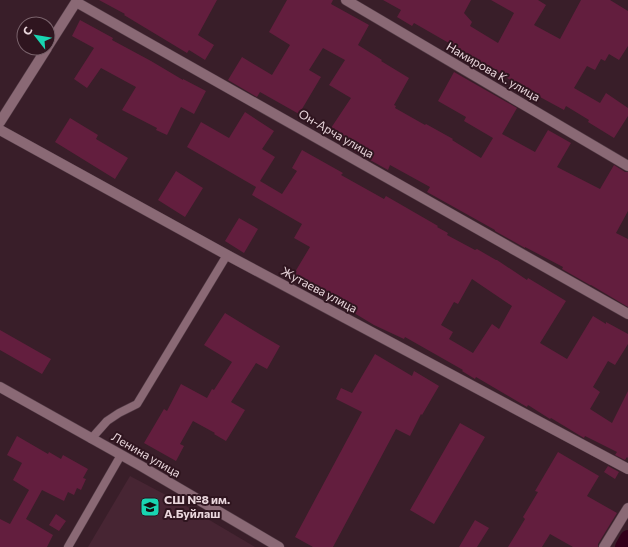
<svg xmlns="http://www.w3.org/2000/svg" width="628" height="547" viewBox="0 0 628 547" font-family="Commissioner,sans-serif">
<rect width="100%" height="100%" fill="#391e29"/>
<path fill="#472533" d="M130,476L179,502L255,547H88Z"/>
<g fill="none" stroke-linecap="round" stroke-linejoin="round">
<path stroke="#32001a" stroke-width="16" d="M623,547L628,538"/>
</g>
<path fill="#631e3e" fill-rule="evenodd" d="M99,0H217L198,35L214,45L205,60L189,50L187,53L124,15L125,14Z
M287,0H333L331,4L369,25L358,45L382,60L381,61L409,78L394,105L396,106L395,108L425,125L426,124L453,139L452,140L481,158L493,138L464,121L466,117L438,101L454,72L517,108L502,134L535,152L548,130L571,143L557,167L600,189L614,165L625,172H628V211L616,233L628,239V307L591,285H590L562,269L563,267L525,247V248L495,231V230L427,192L430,187L390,165L388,170L354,151L356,148L329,131L351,98L329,85L345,60L323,48L309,70L321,77L299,114L260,92L257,97L228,80L242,57L272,75L290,45L269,32Z
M383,0H471L464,13L472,22L470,26L498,43L514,13L491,0H538L546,5L534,25L560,39L581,0H610L628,11V46L619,60L609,54L605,61L601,59L595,70L587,66L574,88L600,103L606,93L628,108V116L614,138L588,122L589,120L566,106L564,110L527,90L461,50L414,23L412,26L397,17L401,10Z
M80,20L113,38L112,40L151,61L183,80V79L206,91L194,114L181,107L167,135L156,130L157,128L122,110L136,87L101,68L87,88L74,79L94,48L72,36Z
M245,112L274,131L262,149L275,157L260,181L282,194L297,171L292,168L302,150L343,173L341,175L384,199L386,196L438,226L437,227L448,233L447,235L475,250L477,249L496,260H497L527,280L528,278L566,301L540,343L567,359L593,316L606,324V322L628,334V344L615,365L608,361L593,387L600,392L590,409L612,423L628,391V458L627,457L625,460L615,455L617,452L585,436L584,438L551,418L550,419L528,405L527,407L476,377L475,379L462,371L463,370L405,337L404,339L374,325L316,290L315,292L292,277L310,247L294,238L302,224L252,195L256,187L187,147L201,122L229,138ZM472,279L512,306L499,329L492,324L473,353L449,339L453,332L441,325L454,302L458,304Z
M70,118L98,135L96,139L128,158L115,179L55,142Z
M176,171L203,188L185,217L158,200Z
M239,218L258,229L244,253L225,241Z
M225,313L261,335L280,346L267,369L256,363L231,402L245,410L226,441L214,434L215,433L193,421L180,444L184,446L176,461L144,443L164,409L167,411L181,384L207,398L212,389L214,390L232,362L204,345Z
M0,330L51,359L42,374L0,350Z
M375,354L412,376L414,371L439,386L422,415L421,414L410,436L396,429L333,547H313L295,537L362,412L336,399L341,388L352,393Z
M460,423L485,437L434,524L410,510Z
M17,436L48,454L49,452L61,459L63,455L88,469L83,478L86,479L81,490L77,488L74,495L68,492L64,501L42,490L26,519L53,535L47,547H0V519L10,524L29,490L13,480L22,463L7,455Z
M558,452L599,476L587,496L617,513L598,544V547H573L550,534L542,547H508L525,519L523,517L538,492L535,491Z
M608,466L619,472L615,479L604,472Z
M56,514L66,521L59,531L49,525Z
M475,520L489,528L477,547H459Z"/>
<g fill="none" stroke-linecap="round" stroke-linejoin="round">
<g stroke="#543d47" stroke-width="9">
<path id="lane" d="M91,439L107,421L119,413L137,404L227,255
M68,547L121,455"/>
</g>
<g stroke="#543d47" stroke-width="11">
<path id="street" d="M346,0L628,166
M48,46L76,2L628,314
M0,122L47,48
M0,130L227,255L628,469
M0,387L141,466L279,547
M604,547L628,508"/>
</g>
<use href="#lane" stroke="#8a6975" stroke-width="8"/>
<use href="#street" stroke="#8a6975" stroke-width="10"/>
</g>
<defs>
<g id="school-square" transform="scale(1)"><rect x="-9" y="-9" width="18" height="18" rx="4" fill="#19d5b2" stroke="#2f151f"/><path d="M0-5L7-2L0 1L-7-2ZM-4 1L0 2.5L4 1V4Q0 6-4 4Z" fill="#111"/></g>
</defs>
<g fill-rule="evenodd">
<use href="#school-square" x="150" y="507"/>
</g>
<g text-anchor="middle" stroke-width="4" stroke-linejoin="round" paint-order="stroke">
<g font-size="12" fill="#e9d6dc" stroke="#2f151f">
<text transform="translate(493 72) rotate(30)" y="4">Намирова К. улица</text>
<text transform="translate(336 134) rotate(30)" y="4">Он-Арча улица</text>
<text transform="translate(319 290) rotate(28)" y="4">Жутаева улица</text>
<text transform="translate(146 455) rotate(30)" y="4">Ленина улица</text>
</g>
<g font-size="12" font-weight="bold" fill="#e9d6dc" stroke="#2f151f" text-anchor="start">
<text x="164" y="504">СШ №8 им.<tspan x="164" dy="14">А.Буйлаш</tspan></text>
</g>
</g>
<g transform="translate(36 36) rotate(301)"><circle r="19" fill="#2f151f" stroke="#79626b"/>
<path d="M0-3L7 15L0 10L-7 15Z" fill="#19d5b2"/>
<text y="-6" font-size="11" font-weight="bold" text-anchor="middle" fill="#e9d6dc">С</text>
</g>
</svg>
